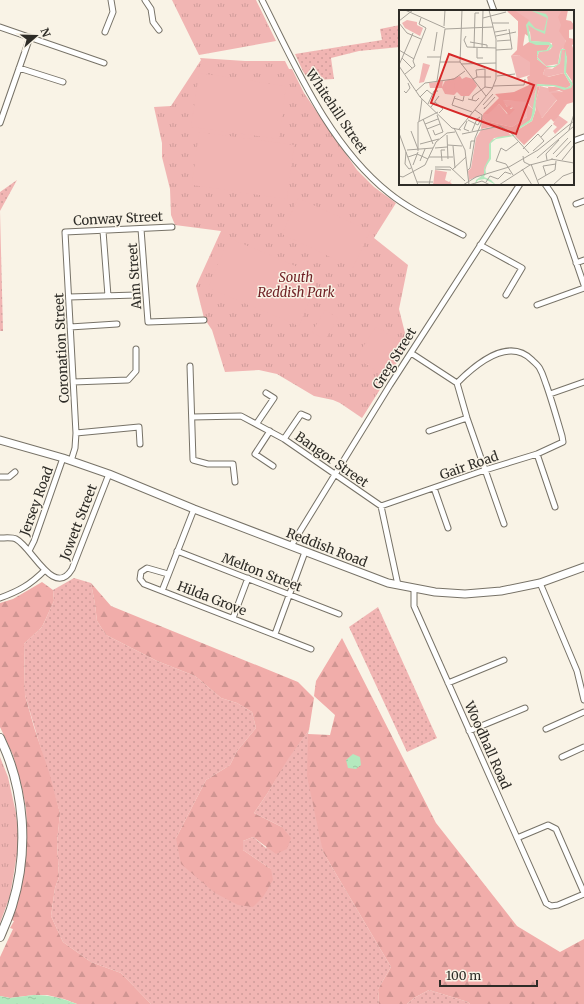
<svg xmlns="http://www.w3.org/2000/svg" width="584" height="1004" viewBox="0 0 584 1004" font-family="Merriweather,serif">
<defs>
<pattern id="grass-dots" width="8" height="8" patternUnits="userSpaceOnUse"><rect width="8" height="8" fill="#f1b5b3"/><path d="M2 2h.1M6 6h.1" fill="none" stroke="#cf9c9a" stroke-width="1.8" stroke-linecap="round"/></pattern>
<pattern id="forest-firs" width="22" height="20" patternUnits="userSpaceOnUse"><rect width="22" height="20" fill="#f1adaa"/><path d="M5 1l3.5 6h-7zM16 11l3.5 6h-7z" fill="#cf9592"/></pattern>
<pattern id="park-tufts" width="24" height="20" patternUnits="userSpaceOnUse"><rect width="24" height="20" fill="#f1b5b3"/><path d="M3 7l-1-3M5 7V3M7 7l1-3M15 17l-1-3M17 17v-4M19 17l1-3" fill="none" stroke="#cf9c9a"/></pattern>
<pattern id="water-ripples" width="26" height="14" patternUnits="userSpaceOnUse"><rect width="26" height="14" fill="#b4e9be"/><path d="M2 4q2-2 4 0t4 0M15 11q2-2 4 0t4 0" fill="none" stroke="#9bc8a3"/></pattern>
</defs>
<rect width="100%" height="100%" fill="#f9f3e6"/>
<path fill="url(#grass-dots)" d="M400,25V47L359,51L331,58L334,79C303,81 308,81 295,54L382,40L380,29Z
M17,180L0,211L3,331H0V192Z
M74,578L91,583L95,604L97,621L106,635L157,661L195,676L221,698L237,703L252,712L256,728L237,751L230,765L206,780L176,838L271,869L243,850V841L253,837L266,848L282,827L254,813L269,791L287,759L309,730L308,734L323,852L391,967L378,989L379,1004H151L121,973L91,962L63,942L51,916L55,888L59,877L57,842L60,813L25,695L24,644L42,627L54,601L53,590Z
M378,607L437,738L407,752L349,627Z
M429,990L468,1002L470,1004H407L414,998Z"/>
<path fill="url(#forest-firs)" d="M42,582L53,590L54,601L42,627L24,644L25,695L34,727L49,772L60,813L57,842L59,877L55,888L51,916L63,942L91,962L121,973L151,1004H77L64,999L47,995H34L10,998L0,996V957L13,929L10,928L14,921L11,920L17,903L24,869L27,848V832L26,808L22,788L13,755L0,727V603L13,599Z
M91,583L111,606L298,682L314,698L309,730L288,759L269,791L254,813L282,827L291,838L287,849L276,854L253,837L243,841V850L271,869L273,880L263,897L253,907L238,905L215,893L181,864L176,838L206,780L230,765L237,751L256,728L252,712L237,703L221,698L195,676L157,661L106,635L97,621L95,604Z
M342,638L436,823L517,926L560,952L584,939V1004H470L468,1002L429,990L414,998L407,1004H379L378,989L391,967L323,852L307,776L308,734L330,735L335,715L314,696L316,681Z"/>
<path fill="url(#park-tufts)" d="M172,0H256L276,41L199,55Z
M200,58L245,61H285L289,69H292L304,93L357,170L374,187L396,203L374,238L408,265L399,309L408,345L362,418L340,403L333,400L314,396L277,374L259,370L225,372L212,330L204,318L196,286L221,231L175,225L171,215L170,189L162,157V143L154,107L171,106L201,60Z
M0,757L8,777L16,813L19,842L10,896L0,923Z"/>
<path fill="#f1b5b3" d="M199,73L286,86L279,139L191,127Z
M199,132L294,145L287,199L192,185Z
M298,198L370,231L353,268L282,234Z
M229,238L319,276L299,326L208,288Z
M325,310L338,318L325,340L312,332Z
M377,327L405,345L385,376L356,358L375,328Z"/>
<path fill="url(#water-ripples)" d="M353,754L360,757L361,765L356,769L348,768L346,760Z
M34,995C49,995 62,998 77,1004H0V996L10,998Z"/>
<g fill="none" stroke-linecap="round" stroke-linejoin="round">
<g stroke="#777267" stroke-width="7">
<path id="street" d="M145,0L151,9L153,22L159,30
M262,0C296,67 329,145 389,193C411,211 438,222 463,235
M490,0L494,11
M0,27L104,63
M105,32L113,12L111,0
M19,68L63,82
M0,123L30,37
M573,141L584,137
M545,184L554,197L584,285
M576,204L584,201
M141,229L148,322L204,320
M103,231L108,296
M480,245L522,268L506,295
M576,263L584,260
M69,297L136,295
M537,305L584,288
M70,327L117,324
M411,353L457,383L467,418L504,524
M190,366L193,460L208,464H233L235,482
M73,382L128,380L136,371V349
M550,394L584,382
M192,417L241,416L284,439L381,506L398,585
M257,423L274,398L266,393
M270,431L255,454L273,466
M429,431L467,418
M76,433L139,427L140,444
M284,439L301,414L308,417
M537,454L555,507
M71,461L75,448L76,433L65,232L172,227
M0,477H9L15,472
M434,488L448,528
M381,506L485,470L537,454L563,442L562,436C557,419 552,401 546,384C544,379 543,374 540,369C539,366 535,363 532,360C508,336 475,365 457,383
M0,538C5,538 12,537 16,539C32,547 54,599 72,569L109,474
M291,546L390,385L520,184
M29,551L34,541L63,458
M177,551L339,614
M168,574L147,568L141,572L140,579L144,584L311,649
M540,583L577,671L584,700
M414,588V606L546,903L551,906L558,905L584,894
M162,591L194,509
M0,598C19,591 30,585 45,570
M233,618L248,578
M275,634L305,552
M448,683L504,660
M546,729L584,712
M469,731L525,708
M562,757L584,747
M517,838L548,825L556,829L584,893"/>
</g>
<g stroke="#777267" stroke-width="9">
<path id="secondary" d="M0,440L63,458L109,474L194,509L388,583L435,592L465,594L501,591L540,583L584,567"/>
</g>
<g stroke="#777267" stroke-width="10">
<path id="primary" d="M0,738C25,789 29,851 12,906C9,916 4,927 0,937"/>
</g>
<use href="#street" stroke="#fff" stroke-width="5"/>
<use href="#secondary" stroke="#fff" stroke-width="7"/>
<use href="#primary" stroke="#fff" stroke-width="8"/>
</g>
<g text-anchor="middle" stroke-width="3" stroke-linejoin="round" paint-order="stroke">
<g font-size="13" fill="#2e2c27" stroke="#f9f3e6">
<text transform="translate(337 111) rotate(56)" y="5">Whitehill Street</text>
<text transform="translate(118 218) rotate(-3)" y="5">Conway Street</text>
<text transform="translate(134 276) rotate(-94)" y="5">Ann Street</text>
<text transform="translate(61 348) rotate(-93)" y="5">Coronation Street</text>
<text transform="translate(394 358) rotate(-58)" y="5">Greg Street</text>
<text transform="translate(332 459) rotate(35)" y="5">Bangor Street</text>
<text transform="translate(469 465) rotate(-19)" y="5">Gair Road</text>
<text transform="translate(36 501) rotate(-70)" y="5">Jersey Road</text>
<text transform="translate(78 522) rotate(-69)" y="5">Jowett Street</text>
<text transform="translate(327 547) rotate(21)" y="5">Reddish Road</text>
<text transform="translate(262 572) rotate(21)" y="5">Melton Street</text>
<text transform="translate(212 598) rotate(21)" y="5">Hilda Grove</text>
<text transform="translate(488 745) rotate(66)" y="5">Woodhall Road</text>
</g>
<g font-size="13" font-style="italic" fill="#702226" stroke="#f9f3e6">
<text x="296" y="282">South<tspan x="296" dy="15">Reddish Park</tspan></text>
</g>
</g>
<g transform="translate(399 10)">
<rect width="175" height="175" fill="#f9f3e6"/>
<path d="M107,0H164L167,34L161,42L159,54L147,56L138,47L140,42L152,39L153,33L132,31L131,22ZM162,40H166L167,48L165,63L148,67L144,64L146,59H153L161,53ZM24,53L31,55L25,72L20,73ZM141,76L164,82L143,108L137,101L136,94ZM136,83L135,100L129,94L128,107L113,117L87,111L83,107L84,104H87L100,94L108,104L114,97L110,99L103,90L130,91L131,85ZM159,105L169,112L156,124L154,121L158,117L154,114Z" fill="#f1b5b3"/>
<path d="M115,0L130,10L127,15L130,23L129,26L126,24L124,36L130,32L151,35L147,41H138V49L148,57L154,58L146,59L144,64L149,67L165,63L172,75L168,78L139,74L136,83L129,88V92L104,90L108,97L112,95L111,99H116L110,105L100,94L89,104H84L100,88L96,84L115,82L130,75L128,67L131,65L120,45L112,46L118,40L119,25V11L109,2ZM163,0H169L167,10L172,11L175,15V19L170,20V28L175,29V34L173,35L175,41V92L168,94L155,112L152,109L125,135L116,126L120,119L133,111L137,99L135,90L138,76L172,78L173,71L166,61L168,48L164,38L167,31L160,21L162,15L159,7ZM141,76L149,77L150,82L160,80L164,82L152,83L158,90L143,108L136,94ZM128,94L135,100L134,104L130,112L119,118L115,125L97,116L82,119L83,107L87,111L113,117L128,107Z" fill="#f1adaa" fill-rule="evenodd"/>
<path d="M120,45L131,52V65L118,69L112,46Z" fill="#f1b5b3"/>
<path d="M8,10L18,12V15L24,18L21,26L6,18L3,13ZM61,66L63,69L67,67L74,69L78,76L70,86H62L58,82L55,85L46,84L43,78H31L30,73L44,71L43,77L46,71ZM93,117L104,118L113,126L95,128L91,134V146L85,164L70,170L69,161L72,158L77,128L82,120ZM36,160L48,162L46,170L50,172L53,169L51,172L54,175H34Z" fill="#f1b5b3"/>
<path d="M46 77a5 5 0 1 1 10 0a5 5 0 1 1-10 0Z" fill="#f1b5b3"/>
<path d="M131,0L147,4L149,7L146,24L137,20L129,15L132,31L150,32L154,36L149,41L140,42L138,47L147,56H155L159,54L162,39H166L168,48L167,63L174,74L172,78L165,80L155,76H138L136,102L133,111L120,119L115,126L97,129L92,133V149L86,158L87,163L85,167L92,170L97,175L86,169L79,170L76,175L77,170L85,164V158L90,148V134L93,130L99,127L115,125L119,118L132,109L138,74L156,75L168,78L172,75L165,63L166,40H163L161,53L156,57H148L138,49V41L148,40L151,35H137L130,32L127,15L130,11L136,18L145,21L148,8Z" fill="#b4e9be"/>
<path fill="none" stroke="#a8a39a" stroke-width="1" d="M6,0L46,18M63,0L61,52L87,86M84,8L107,2M0,11L14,0M0,13L8,23L22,29M93,13H110M45,16L46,0M46,19L94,17M96,22L108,20M67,26L65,30L68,37L97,38M97,26L117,22M98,31L112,30M71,32L88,35V38M75,38L76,3H80M78,38V48H84M83,38L84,0M0,40L15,49M97,40L113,39L110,19M35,41L38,22M28,47H42M3,48L13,58M41,52H61M62,54L97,53M0,55L14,23M0,56L21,87L53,118L62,120M6,64L16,56L14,51L27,18L20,14L22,8M98,66L116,64M78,67L77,60L86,59V77M74,69L78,67H92M38,71L46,19M94,76L125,75L126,69M5,81L7,83L11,78L9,73M17,81L26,73L55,69L66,61M56,86L53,95L73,102M21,87L28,80L34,85M55,88L64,91L65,86M69,89L77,91L80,88M73,90L74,86L86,77L94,78M36,92L44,99L40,103M29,94L35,81H39M84,95L94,84M32,97L40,86M86,97L85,99L96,87M24,109L34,134M69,110L79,115L81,111M20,111L23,89M68,111L65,119L70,121M26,114L39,109M55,118L66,140L70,175M28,119L41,114M60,119L93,79L97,69V29L90,0M34,120L36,125L44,122L38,105M170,120L175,104M12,121L19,139M73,121L78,109L81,107M0,123L19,175M63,124L101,116L111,122L130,143M48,125L49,149M142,127L153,115M21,134L40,129M49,135L63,136M54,136L56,158M36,138L48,137M71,139L72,131H76M124,139L139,124L145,131L134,141M8,140L34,138M19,141V112L39,102M7,142L6,154L10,159L12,158M154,144L169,128M124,146L125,152L131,155M9,147L18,144L29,149M30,147H54M157,147L172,131M138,148L175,116M152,149L175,153M148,150L147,144L160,130M163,150L175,135M21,151L26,139M43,151L42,140H46M132,154L140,175M14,155L19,142M36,157H51L66,171M36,159L52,160M123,159L133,175M53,160L67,147M68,161L71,158L76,128L82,114L83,105L76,100M114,165L107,154L97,151L102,138L107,141L119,132M147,165L144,156L157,154M0,166L4,167L26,155L37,132L48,123L56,122M139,170L156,160L157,151M18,172H34M87,172L91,166L99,169L106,162L112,164M30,175L33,160M64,175L77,167L110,157L139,140L175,111M70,175L83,171L91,175M100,175L131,155L154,149M154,175L164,166L175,162"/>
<path fill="#d62828" fill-opacity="0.15" stroke="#d62828" stroke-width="2" d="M50,44L135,75L117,124L32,93Z"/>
<rect width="175" height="175" fill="none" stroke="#2e2c27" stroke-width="2"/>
</g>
<g transform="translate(36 36) rotate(70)" stroke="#f9f3e6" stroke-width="3" paint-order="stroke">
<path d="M0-3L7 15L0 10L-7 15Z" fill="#2e2c27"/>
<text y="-6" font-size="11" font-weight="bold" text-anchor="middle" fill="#2e2c27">N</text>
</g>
<path d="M440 980v6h97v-6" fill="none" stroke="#2e2c27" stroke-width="2"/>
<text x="446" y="980" font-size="12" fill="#2e2c27" stroke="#f9f3e6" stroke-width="3" paint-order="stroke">100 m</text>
</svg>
